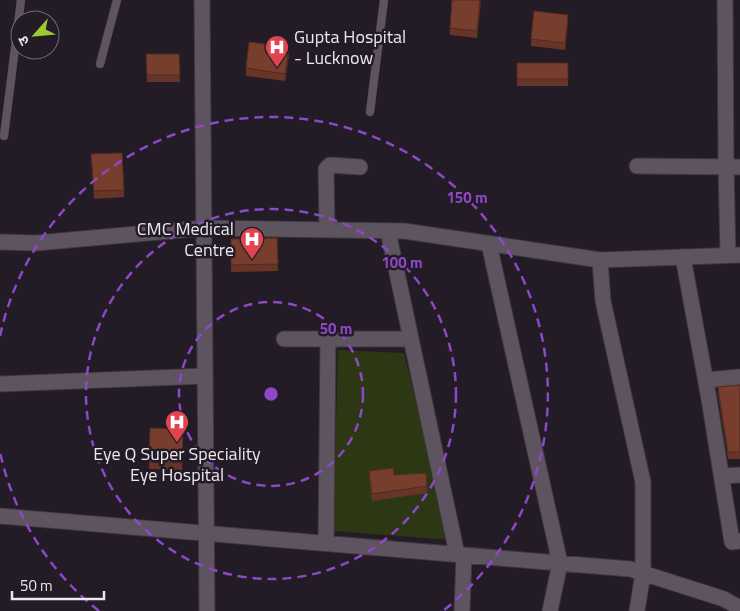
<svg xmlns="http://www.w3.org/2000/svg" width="740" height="611" viewBox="0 0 740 611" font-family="'Titillium Web','Noto Sans Devanagari',sans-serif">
<rect width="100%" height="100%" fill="#231b25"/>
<path fill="#2c3714" d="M338,350L404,353L450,540L333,531Z"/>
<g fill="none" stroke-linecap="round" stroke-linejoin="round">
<g stroke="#3e383f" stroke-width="9">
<path id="lane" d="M100,64L117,0
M370,112L384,0
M4,136L21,0"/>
</g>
<g stroke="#3e383f" stroke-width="17">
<path id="street" d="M725,0L726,167L728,255
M637,166L740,167
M327,230L326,169L330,165L360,167
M388,231L457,554
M0,242L36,243L204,228L404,231L600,260L740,255
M489,244L560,563L550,611
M683,257L709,399L732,542L740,541
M600,260L603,301L643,482V573L637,611
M284,339H411
M706,380L740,377
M0,384L205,376
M722,476L740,475
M0,516L630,569L724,599L740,608
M326,543L328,339
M462,611L464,555"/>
</g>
<g stroke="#3e383f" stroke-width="17">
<path id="secondary" d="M202,0L207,611"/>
</g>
<use href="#lane" stroke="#5e5460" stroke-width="8"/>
<use href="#street" stroke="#5e5460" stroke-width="15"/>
<use href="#secondary" stroke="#5e5460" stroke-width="15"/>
</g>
<path fill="#663527" d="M481,0L477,38L450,35V28Z
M568,22L565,50L531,46V39Z
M146,54H179L180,82H147Z
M289,55L285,81L246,76V68Z
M517,63H568V86H517Z
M91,154L124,190V197L94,199Z
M277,238L278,271L231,272V239Z
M740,385V459H728L718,394V387Z
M150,428L183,429L182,470L149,469Z
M369,471L394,475L427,486V493L372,501L369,478Z"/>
<path fill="#532b20" d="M480,0H481L477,38V31Z
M568,15V22L565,50V43Z
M289,47V55L285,81V74Z"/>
<path fill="#773e2d" stroke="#532b20" d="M452,0H480L477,31L450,28Z
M534,11L568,15L565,43L531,39Z
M249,42L289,47L285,74L246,68Z
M146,54H179L180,75H147Z
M517,63H568V79H517Z
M122,153L124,190L94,191L91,154Z
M277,238L278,264L231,265V239Z
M740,385V452H728L718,387Z
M150,428L183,429L182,463L149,462Z
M393,468L394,475L426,473L427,486L372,494L369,471Z"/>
<g fill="none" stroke="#8c48c6" stroke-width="2.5" stroke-dasharray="9 6">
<circle cx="271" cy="394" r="92"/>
<circle cx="271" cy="394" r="185"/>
<path d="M99 611A277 277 0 0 1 0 452M0 336A277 277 0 1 1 443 611"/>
</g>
<defs>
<g id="hospital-pin" transform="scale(1.25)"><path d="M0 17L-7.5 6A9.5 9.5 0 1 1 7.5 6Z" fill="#e0444e" stroke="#231b25"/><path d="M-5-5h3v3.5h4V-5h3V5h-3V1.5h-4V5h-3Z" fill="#fff"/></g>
</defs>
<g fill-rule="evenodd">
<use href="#hospital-pin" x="277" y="47"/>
<use href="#hospital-pin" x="252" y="239"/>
<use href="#hospital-pin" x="177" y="422"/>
</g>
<g text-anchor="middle" stroke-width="5" stroke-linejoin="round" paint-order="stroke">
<g font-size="18" fill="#ede7ee" stroke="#231b25" text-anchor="start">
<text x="294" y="43">Gupta Hospital<tspan x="294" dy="21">- Lucknow</tspan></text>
<text x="234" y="235" text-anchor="end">CMC Medical<tspan x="234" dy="21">Centre</tspan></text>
<text x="177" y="460" text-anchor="middle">Eye Q Super Speciality<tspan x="177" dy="21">Eye Hospital</tspan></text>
</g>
</g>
<circle cx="271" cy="394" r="8" fill="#8c48c6" stroke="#231b25" stroke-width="2.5"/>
<g font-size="15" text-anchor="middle" font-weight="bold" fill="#8c48c6" stroke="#231b25" stroke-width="5" stroke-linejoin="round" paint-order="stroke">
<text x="467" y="203">150 m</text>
<text x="402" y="268">100 m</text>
<text x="336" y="334">50 m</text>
</g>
<g transform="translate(35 35) rotate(243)"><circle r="24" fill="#231b25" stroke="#746d75"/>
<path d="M0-4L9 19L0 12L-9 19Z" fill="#9cca32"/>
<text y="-8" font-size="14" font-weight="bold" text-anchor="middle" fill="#ede7ee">उ</text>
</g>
<path d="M12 591v8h92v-8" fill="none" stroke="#ede7ee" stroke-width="2.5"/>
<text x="20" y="591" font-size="15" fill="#ede7ee" stroke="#231b25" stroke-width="4" paint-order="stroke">50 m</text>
</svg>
